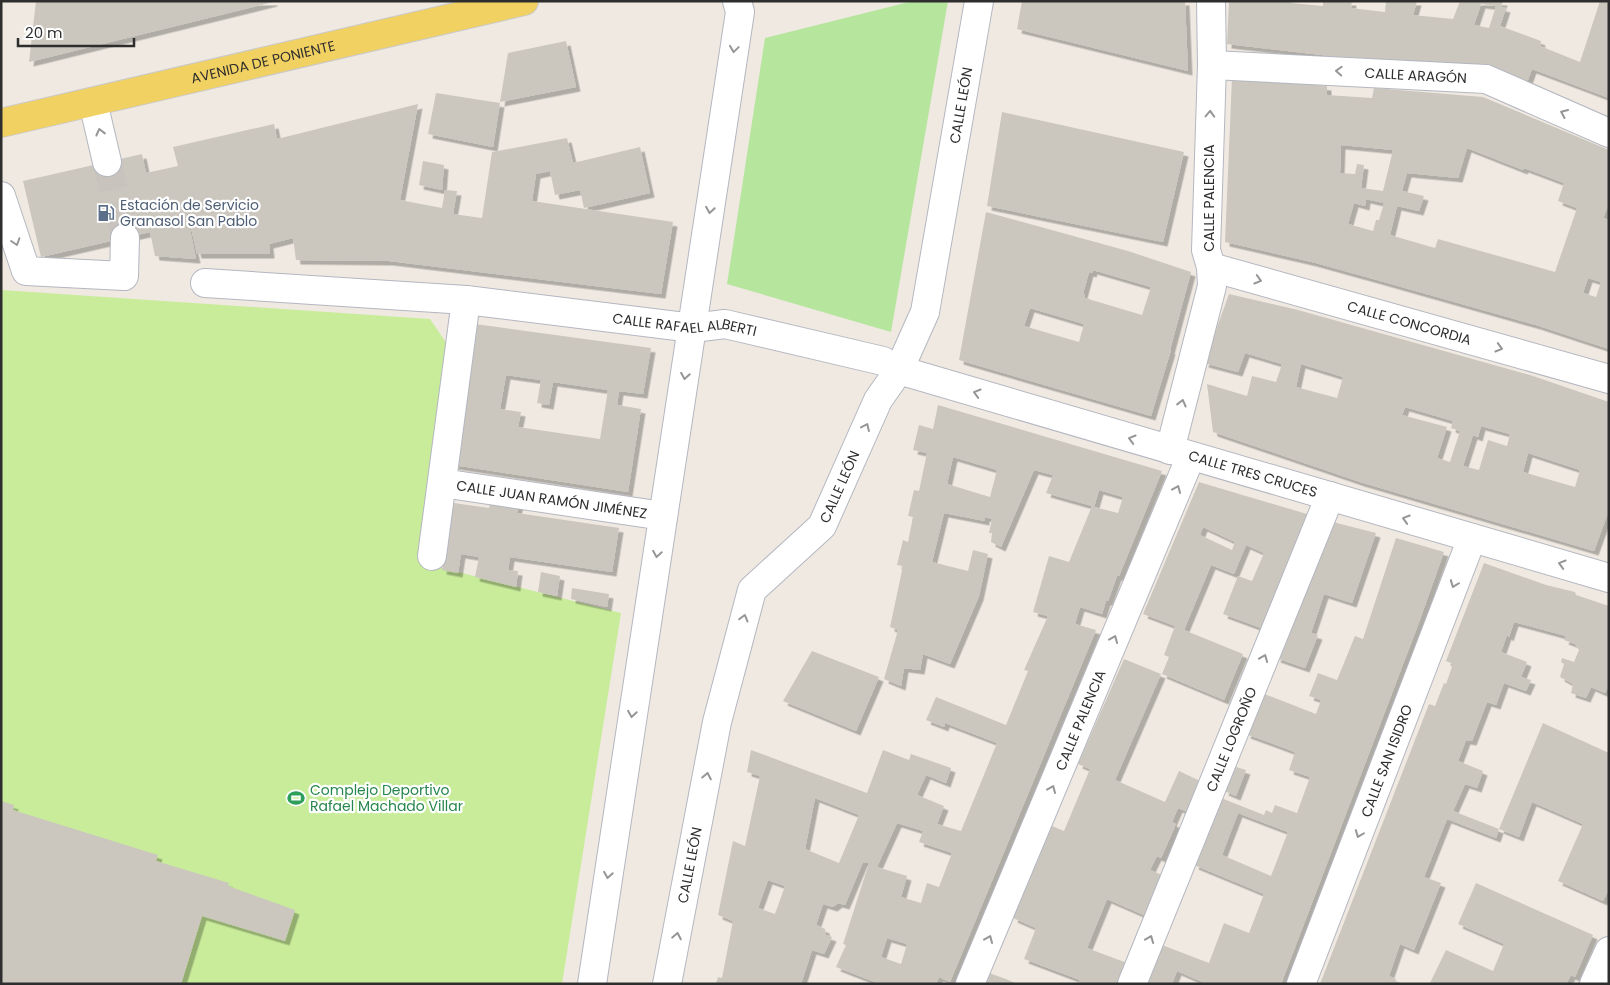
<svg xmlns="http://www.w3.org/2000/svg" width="1610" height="985" viewBox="0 0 1610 985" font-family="Poppins,sans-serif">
<defs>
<filter id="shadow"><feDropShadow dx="4.5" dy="4.5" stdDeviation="0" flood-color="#0004"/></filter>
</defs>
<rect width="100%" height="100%" fill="#efe9e1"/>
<path fill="#b6e59e" d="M913,1H948L891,332L727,284L765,38Z"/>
<path fill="#c9ec9a" d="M1,290L430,319L447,344L418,562L621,613L562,984H1Z"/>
<path fill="#cbc7bf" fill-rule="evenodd" filter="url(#shadow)" d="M36,1H273V2L29,62Z
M1022,1H1185L1188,71L1017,29Z
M1229,1H1292L1291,3L1323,6V1H1352L1351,8L1385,12L1386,1H1417L1413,15L1453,19L1460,1H1503L1501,7L1506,8L1500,26L1541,41L1540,46L1580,62L1600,1H1609V98L1532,69L1525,88L1382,62L1227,44ZM1481,4L1496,6L1489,28L1474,25Z
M566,41L576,87L500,102L508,53Z
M1232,78L1327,86V95L1372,98L1374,88L1483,97L1609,150V204L1603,218L1609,220V349L1536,325L1377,280L1312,262L1225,242ZM1341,145L1393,150L1383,191L1361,188L1364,165L1357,164L1355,174L1340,173ZM1467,148L1523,170L1524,168L1564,183L1558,201L1577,208L1555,272L1438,239L1435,248L1390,235L1397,206L1419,211L1424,196L1402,191L1407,173L1458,178ZM1366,199L1384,203L1379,220H1376L1373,231L1348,224L1354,203L1365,206ZM1588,278L1601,282L1596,297L1583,293Z
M436,93L500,103L493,147L428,134Z
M418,104L400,200L442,208L445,190L457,191L453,214L482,218L492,152L567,138L573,163L640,147L650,193L584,208L580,190L555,195L550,171L536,174L532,201L673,222L661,294L389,261L296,260L293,238L269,244L270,254H197L178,170L196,259L155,256L150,232L41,257L23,181L142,154L146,173L178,166L173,147L274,124L277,139Z
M1002,112L1184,152L1163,242L987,206Z
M423,161L444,165L442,190L419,185Z
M986,212L1128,251L1191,272L1170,350H1171L1151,416L959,360ZM1093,270L1151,287L1142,315L1085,298V295L1083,294L1089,272L1092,273ZM1030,308L1084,324L1079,342L1024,326Z
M1229,294L1298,310L1530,375L1609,402V510L1594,551L1360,482L1213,432L1207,384L1247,396L1252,376L1276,382L1282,364L1245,353L1238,372L1204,363ZM1301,364L1343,377L1337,398L1296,387ZM1405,407L1453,421L1451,428L1460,431L1450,462L1437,458L1447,427L1402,415ZM1481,426L1510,434L1507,446L1488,440L1479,470L1463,466L1473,435L1478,437ZM1528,453L1580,470L1575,487L1523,472Z
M475,324L651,348L643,394L619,391L617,405L641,409L628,492L454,465ZM506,375L541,380L537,403L549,405L553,382L608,390L600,439L518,427L521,412L500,409Z
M938,405L1162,471L1119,576H1117L1108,601H1106L1102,614L1080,607L1075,624L1096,630L950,982L939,977L936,984H880L836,967L846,945L843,944L869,863L863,862L845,905L838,903L833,907L823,904L816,925L825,929L826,935L832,937L824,954L812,950L801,984H716L718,977L722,978L733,921L718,915L733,841L745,846L760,776L747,772L751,750L867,793L883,750L909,760L911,754L951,768L946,783L926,775L917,795L944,806L937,824L961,831L997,743L945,723L944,727L926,720L936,697L1006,725L1028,671L1024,670L1048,616L1033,612L1049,556L1069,562L1092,506L1046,493L1053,475L1034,470L1001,547L991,542L992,533H989L992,519L985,517V521L944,513L932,562L968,571L973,550L988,554L979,596L950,664L923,654L920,670L904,668L901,686L884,679L898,630L890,627L903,566L897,565L903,540L908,542L913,517L908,516L914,490L919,491L927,453L913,450L919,425L933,429ZM953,457L997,470L990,497L947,484ZM1099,490L1123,497L1118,513L1094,507ZM815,798L859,815L839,863L805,849ZM897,823L923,831L919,842L952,853L939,887L927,883L921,903L901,897L907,876L877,867ZM768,880L785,886L775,914L758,908ZM887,938L907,944L901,964L881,957Z
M1199,482L1307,514L1261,628L1223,614L1238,576L1252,581L1264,553L1246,545L1234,574L1211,565L1184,630L1243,654L1224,700L1162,674L1169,657L1164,655L1175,626L1143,614ZM1203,527L1235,542L1232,550L1200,535Z
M491,497L519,502L517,513L619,528L612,572L510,557L508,570L518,571L516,587L475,577L479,557L461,554L458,573L442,570L454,503L489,508Z
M1329,521L1376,533L1352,603L1324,594L1311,633L1318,635L1305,668L1276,658Z
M1396,538L1444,552L1418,625L1281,984H1207L1177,971L1172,984H1147L1162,945L1209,963L1224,923L1249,933L1264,894L1194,865L1221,798L1264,815L1266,810L1272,813L1275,805L1297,813L1310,777L1289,770L1295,752L1246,734L1262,693L1316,714L1321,700L1309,696L1318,673L1337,680L1355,636L1363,639ZM1238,813L1288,832L1271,876L1222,855Z
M1484,563L1546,585L1575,592L1576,595L1609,606V685L1605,693L1591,687L1586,698L1571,693L1573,684L1560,677L1564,664L1561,662L1562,658L1574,662L1579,650L1575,644L1564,640L1566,636L1514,622L1509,637L1507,635L1501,652L1527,662L1521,677L1531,680L1526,691L1504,683L1496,705L1487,702L1472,741L1466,740L1458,761L1483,771L1477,788L1465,784L1453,811L1499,829L1496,838L1447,819L1424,877L1441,883L1414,950L1400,944L1389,976L1396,979L1395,984H1320L1429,704L1435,706L1444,683L1446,684L1453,664L1446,661Z
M541,572L560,576L557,596L538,592Z
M572,588L609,594L607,607L571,599Z
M812,651L879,677L856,731L783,701Z
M1124,659L1161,674L1115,780L1165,802L1179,771L1200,781L1188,812L1178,808L1172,822L1176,824L1161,858L1157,856L1150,870L1162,875L1146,916L1107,899L1087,948L1127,963L1119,984H1079L1080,980L1024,959L1036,928L1013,918L1052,826L1064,831L1090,769L1078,764Z
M1543,723L1609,753V889L1603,901L1558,881L1583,824L1532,802L1519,837L1499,829Z
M1233,766L1246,770L1236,796L1224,791Z
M1,801L14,805L13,810L158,855L156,861L229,883L228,886L295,910L285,941L202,916L181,984H1Z
M1476,883L1593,935L1575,977L1571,975L1566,984L1430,983L1446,950L1493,971L1504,944L1458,924Z
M989,973L1006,979L1017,984H985Z"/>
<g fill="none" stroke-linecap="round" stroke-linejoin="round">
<path stroke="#c8c4bd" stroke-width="28" stroke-dasharray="28 14" stroke-linecap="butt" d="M107,162L125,238"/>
<g stroke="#b4b7c1" stroke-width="30">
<g id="minor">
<path id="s1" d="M1212,65L1486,79L1609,133"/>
<path d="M93,102L107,162"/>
<path d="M1,196L26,271L124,276L125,238"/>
<path id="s2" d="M1211,267L1609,379"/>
<path id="s3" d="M205,283L466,300L693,328L725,324L883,361L899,370L1609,578"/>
<path d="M1170,450L1212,286L1211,267L1206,250L1212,65L1211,1"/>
<path id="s4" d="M442,483L663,516"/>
<path d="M432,556L466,300"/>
<path d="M592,984L740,12L737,1"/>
<path id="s5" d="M667,984L717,722L752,590L822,526L878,400L899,370L925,312L979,1"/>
<path id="s6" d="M970,984L1191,456"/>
<path id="s7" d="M1132,984L1330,496"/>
<path id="s8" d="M1301,984L1472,538"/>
<path d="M1594,984L1609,951"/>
</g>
</g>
<g stroke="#c9c9c9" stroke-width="30">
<g id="major">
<path id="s9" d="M1,123L524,1"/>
</g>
</g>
<use href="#minor" stroke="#fff" stroke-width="28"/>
<use href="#major" stroke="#f2d163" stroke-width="28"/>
</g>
<defs><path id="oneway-chevron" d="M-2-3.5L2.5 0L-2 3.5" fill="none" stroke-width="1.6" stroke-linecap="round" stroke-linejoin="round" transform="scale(1.25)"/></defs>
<g stroke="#969696">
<use href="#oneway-chevron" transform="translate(734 49) rotate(98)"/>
<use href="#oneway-chevron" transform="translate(1339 71) rotate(-177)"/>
<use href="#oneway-chevron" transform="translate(1564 113) rotate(-156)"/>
<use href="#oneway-chevron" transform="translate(1210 114) rotate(-88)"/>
<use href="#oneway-chevron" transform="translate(100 132) rotate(-104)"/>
<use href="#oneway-chevron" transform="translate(710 210) rotate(99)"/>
<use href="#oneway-chevron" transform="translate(16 242) rotate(72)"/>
<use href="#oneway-chevron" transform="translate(1258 280) rotate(16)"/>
<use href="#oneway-chevron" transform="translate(1499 348) rotate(16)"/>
<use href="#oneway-chevron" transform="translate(685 376) rotate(99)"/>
<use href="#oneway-chevron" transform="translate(977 393) rotate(-164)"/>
<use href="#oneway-chevron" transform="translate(1182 403) rotate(-76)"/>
<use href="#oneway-chevron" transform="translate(866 427) rotate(-65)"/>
<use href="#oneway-chevron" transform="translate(1132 439) rotate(-164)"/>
<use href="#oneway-chevron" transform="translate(1177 489) rotate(-67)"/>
<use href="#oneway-chevron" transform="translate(1406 519) rotate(-163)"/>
<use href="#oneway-chevron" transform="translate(657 554) rotate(99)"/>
<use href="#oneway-chevron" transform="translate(1562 564) rotate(-164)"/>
<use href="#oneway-chevron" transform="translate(1454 584) rotate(111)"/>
<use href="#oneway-chevron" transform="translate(744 618) rotate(-75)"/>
<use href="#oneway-chevron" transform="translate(1114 639) rotate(-67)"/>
<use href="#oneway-chevron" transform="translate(1264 658) rotate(-68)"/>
<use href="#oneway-chevron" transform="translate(632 714) rotate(99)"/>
<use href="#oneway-chevron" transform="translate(707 776) rotate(-79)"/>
<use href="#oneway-chevron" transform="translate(1052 789) rotate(-67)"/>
<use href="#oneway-chevron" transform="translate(1359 834) rotate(111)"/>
<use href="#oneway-chevron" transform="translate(608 875) rotate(99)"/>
<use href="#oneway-chevron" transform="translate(677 936) rotate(-79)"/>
<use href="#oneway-chevron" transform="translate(989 939) rotate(-67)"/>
<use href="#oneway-chevron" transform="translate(1150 939) rotate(-68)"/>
</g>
<defs>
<g id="fuel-bare" transform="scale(1.35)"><path d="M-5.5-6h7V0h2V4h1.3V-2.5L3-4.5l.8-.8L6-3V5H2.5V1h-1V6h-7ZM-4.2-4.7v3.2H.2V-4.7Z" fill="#5c6f8a" stroke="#fff" stroke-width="2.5" paint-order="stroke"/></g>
<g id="stadium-bare" transform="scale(1.35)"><path d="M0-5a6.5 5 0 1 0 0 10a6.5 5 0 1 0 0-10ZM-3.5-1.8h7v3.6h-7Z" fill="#2e9e5b" stroke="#fff" stroke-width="2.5" paint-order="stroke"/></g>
</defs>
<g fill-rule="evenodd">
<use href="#fuel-bare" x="106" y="213"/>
<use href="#stadium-bare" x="296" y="798"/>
</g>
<g text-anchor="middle" stroke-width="4.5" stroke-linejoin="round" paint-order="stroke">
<g font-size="14" fill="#2e2e2e" stroke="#fff">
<text dy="5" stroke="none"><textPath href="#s9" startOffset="269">AVENIDA DE PONIENTE</textPath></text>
<text dy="5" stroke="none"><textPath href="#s1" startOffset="204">CALLE ARAGÓN</textPath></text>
<text dy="5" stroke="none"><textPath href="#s5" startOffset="946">CALLE LEÓN</textPath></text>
<text transform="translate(1209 198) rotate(-90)" y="5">CALLE PALENCIA</text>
<text dy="5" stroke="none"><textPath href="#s2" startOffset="206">CALLE CONCORDIA</textPath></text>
<text dy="5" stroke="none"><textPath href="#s3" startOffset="482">CALLE RAFAEL ALBERTI</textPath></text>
<text dy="5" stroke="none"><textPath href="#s3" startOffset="1072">CALLE TRES CRUCES</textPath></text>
<text dy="5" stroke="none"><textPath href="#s5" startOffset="541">CALLE LEÓN</textPath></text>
<text dy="5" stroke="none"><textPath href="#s4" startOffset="111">CALLE JUAN RAMÓN JIMÉNEZ</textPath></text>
<text dy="5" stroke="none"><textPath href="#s6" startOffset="286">CALLE PALENCIA</textPath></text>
<text dy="5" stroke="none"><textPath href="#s7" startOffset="264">CALLE LOGROÑO</textPath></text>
<text dy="5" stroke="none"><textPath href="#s8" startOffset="239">CALLE SAN ISIDRO</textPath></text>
<text dy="5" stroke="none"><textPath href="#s5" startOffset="121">CALLE LEÓN</textPath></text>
</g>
<g font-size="14" fill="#4e5e75" stroke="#fff" text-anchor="start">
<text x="120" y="210">Estación de Servicio<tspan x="120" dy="16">Granasol San Pablo</tspan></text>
</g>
<g font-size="14" fill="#27864d" stroke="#fff" text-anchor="start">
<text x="310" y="795">Complejo Deportivo<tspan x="310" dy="16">Rafael Machado Villar</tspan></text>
</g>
</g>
<rect width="1610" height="985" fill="none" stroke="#2e2e2e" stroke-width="5"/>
<path d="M18 38v8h116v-8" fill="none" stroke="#2e2e2e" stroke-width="2.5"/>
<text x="25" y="38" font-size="15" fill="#2e2e2e" stroke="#ffffff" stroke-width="4" paint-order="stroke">20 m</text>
</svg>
